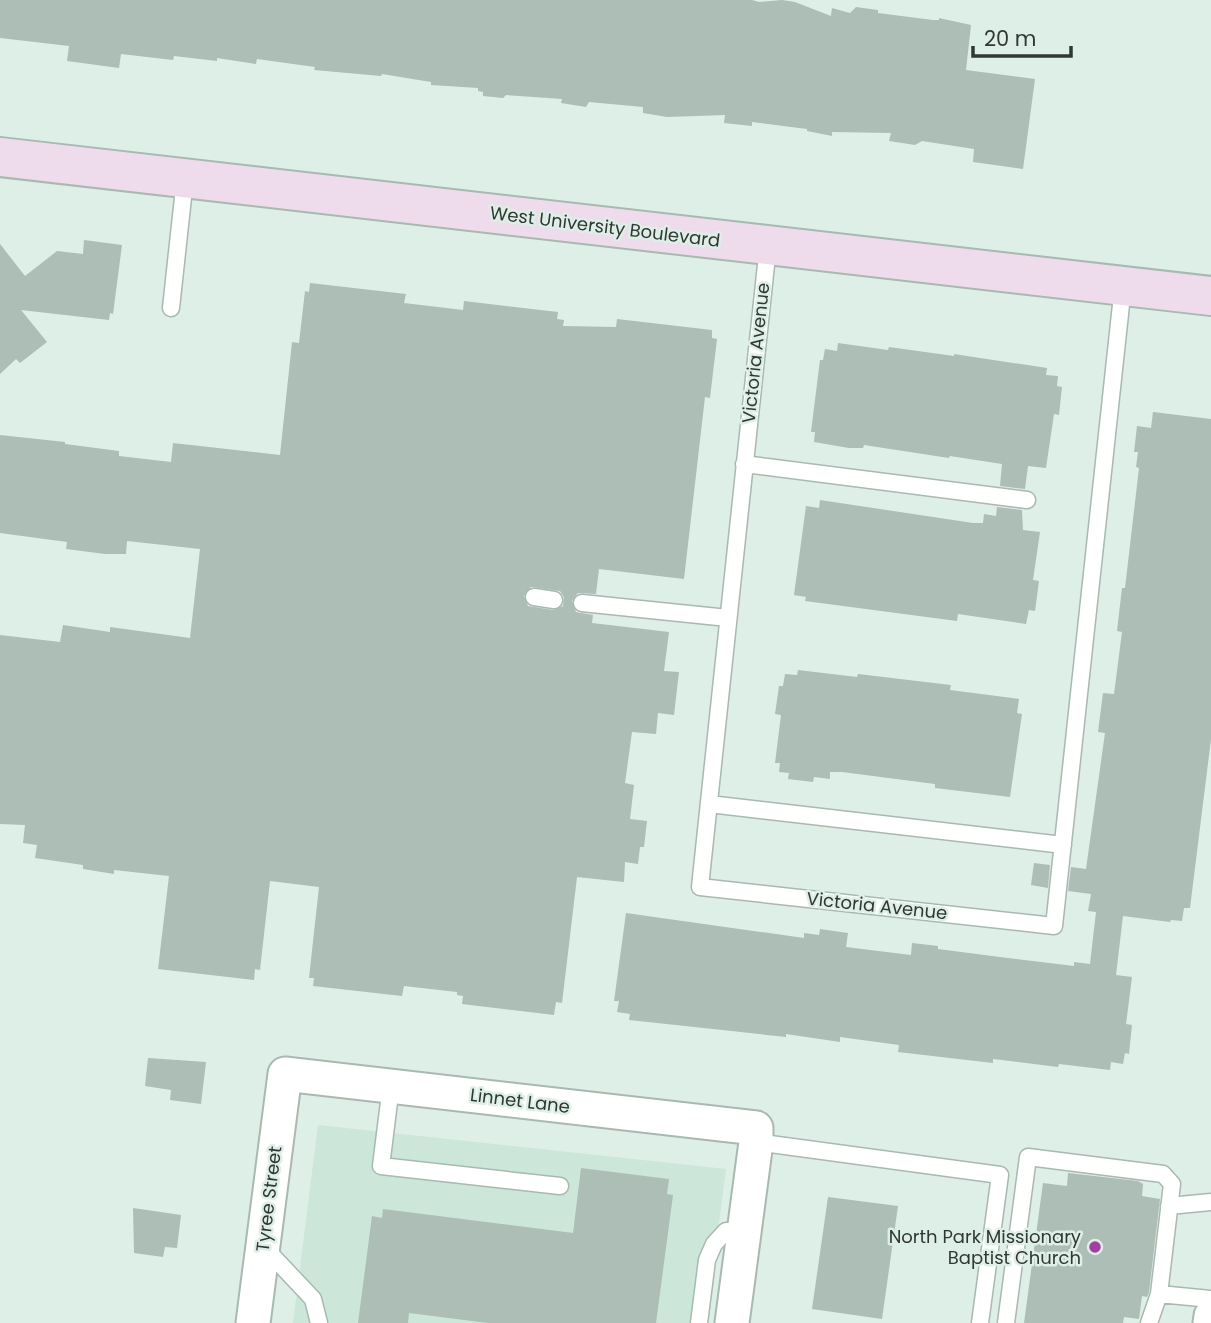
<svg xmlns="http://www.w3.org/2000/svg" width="1211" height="1323" viewBox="0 0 1211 1323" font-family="Poppins,sans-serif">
<rect width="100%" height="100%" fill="#ddefe6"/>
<path fill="#cce6d9" d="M318,1125L726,1169L706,1323H293Z"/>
<path fill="#acbeb5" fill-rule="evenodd" d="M0,0H752L759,2L782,0L795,2L831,16L832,8L850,13L856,7L878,10V13L933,20H939V18L971,25L966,70L1035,79L1023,169L973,162L974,149L922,141L915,145L889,141L891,133L832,132V136L807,131V129L752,122V126L724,123L725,115L667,117L643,113V107L589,102L586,107L561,103L562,99L506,95L503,98L483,96V92L478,91V88L431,85V82L382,74L381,76L314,70L315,67L257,59L256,64L217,58V61L174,56L173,60L121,54L119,68L67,61L69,46L0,38Z
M84,240L122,245L113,314L110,313L109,320L21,310L47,342L20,363L16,359L0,374V244L25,276L57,251L83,254Z
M310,283L406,294L404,303L463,310L464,301L558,312L557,319L564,320L563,326L616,327L617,319L712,330V338L717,339L710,398L705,397L684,579L599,569L596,594L578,593L572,601L576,612L593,615L592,623L669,632L664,671L679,672L674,715L658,713L656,734L632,732L625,783L634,785L630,819L647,821L644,847H640L638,864L625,862L624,882L577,877L562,1003L556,1002L554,1015L462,1004L463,996L457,995V992L404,986L402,996L313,986L314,978H309L319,887L270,881L260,970L255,969L254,980L158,969L169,876L114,870V874L83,869V865L35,858L37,845L23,843L25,825L0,824V635L60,642L63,625L110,632V627L190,638L200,549L127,541L126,554H105L66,549L67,542L0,533V435L65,442V444L119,451V456L171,462L173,443L280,455L292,342L299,343L305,291L309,292ZM531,587L560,591L564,597L563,606L553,610L528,606L524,596Z
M838,343L888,350L889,347L954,356V354L1047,368L1046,375L1058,376L1057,386L1062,387L1059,415L1054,414L1046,468L1028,466L1025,489L1000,486L1002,464L950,456L949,458L864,445L863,448H849L814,442L815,432H811L820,360H823L825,349L837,351Z
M1153,412L1211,419V739L1190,908H1184L1182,921L1171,920L1170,922L1123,916L1116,975L1132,977L1126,1024L1132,1025L1129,1054L1125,1053L1123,1064L1111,1062L1110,1070L1059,1064L1058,1067L993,1059V1063L898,1052L899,1045L840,1037V1042L786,1034V1037L629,1020L630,1014L617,1012L619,1001H614L626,913L804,938V933L819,935L820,929L848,933L846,947L911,955L912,943L938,946V949L992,956L1074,966V962L1090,964L1096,912L1088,911L1091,894L1068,891L1071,867L1086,869L1105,733L1098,732L1103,693L1114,694L1122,632L1117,631L1122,588H1125L1139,468L1136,467L1138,452H1134L1137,426L1151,428Z
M820,500L973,523H983L984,514L996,516L997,507L1022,510L1023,530L1040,532L1033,580L1039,581L1035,611L1029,610L1026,624L958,614L957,621L805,601L806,597L794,595L806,506L819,508Z
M798,670L857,677L858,674L951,685L950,690L1019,699L1017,713L1022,714L1010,797L935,788V784L842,772H830V779L814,777L813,782L788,779L789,773L779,772L780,763H775L781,715L775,714L779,686H783L785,674L797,675Z
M1034,863L1050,865L1048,888L1031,885Z
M148,1058L206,1062L201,1104L170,1100L171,1090L145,1086Z
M581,1168L669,1179L667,1194L673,1195L656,1323H488L409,1313L408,1323H358L372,1216L382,1218L383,1209L573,1233Z
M1068,1173L1138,1181L1143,1184L1142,1196L1160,1199L1149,1292L1147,1297L1142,1296L1139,1319L1124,1317L1123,1323H1024L1043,1183L1067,1186Z
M828,1197L898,1206L882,1319L812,1309Z
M133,1208L181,1215L177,1248L165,1247L163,1257L134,1253Z"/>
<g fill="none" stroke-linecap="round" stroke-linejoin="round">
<g stroke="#a8b9b0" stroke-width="19">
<path id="lane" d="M768,246L700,887L1054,926L1123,286
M171,308L185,179
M744,464L1027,500
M534,597L554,600
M582,603L728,618
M709,804L1063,845
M391,1086L381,1166L560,1186
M756,1142L1000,1175L980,1323
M1169,1206L1211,1202
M263,1246L313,1299L319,1323
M699,1323L707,1260L714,1244L726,1231L743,1232
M1006,1323L1028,1157L1163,1174L1172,1184L1159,1294L1211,1299
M1149,1323L1159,1294"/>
</g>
<g stroke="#a8b9b0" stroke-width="37">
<path id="street" d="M253,1323L285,1074L756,1128V1142L732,1323
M1210,1323L1211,1316"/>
</g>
<g stroke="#a8b9b0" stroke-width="42">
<path id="secondary" d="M0,157L1211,296"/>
</g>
<use href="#lane" stroke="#fff" stroke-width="16"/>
<use href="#street" stroke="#fff" stroke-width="33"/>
<use href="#secondary" stroke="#eedbec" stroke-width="38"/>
</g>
<circle fill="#a53ea2" stroke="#ddefe6" stroke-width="2.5" cx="1095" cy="1247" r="7"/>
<g text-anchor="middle" stroke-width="5" stroke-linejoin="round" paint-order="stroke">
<g font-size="18" fill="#313834" stroke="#ddefe6">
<text transform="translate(605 227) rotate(7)" y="6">West University Boulevard</text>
<text transform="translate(756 353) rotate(-84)" y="6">Victoria Avenue</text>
<text transform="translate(877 906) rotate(6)" y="6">Victoria Avenue</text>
<text transform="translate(520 1101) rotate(7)" y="6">Linnet Lane</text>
<text transform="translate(269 1199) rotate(-83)" y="6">Tyree Street</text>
</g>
<g font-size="18" fill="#313834" stroke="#ddefe6" text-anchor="end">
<text x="1081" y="1243">North Park Missionary<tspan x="1081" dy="21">Baptist Church</tspan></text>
</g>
</g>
<path d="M973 46v10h98v-10" fill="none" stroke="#313834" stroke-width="3.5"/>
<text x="984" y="46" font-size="21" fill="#313834" stroke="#ddefe6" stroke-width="5" paint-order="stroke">20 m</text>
</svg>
